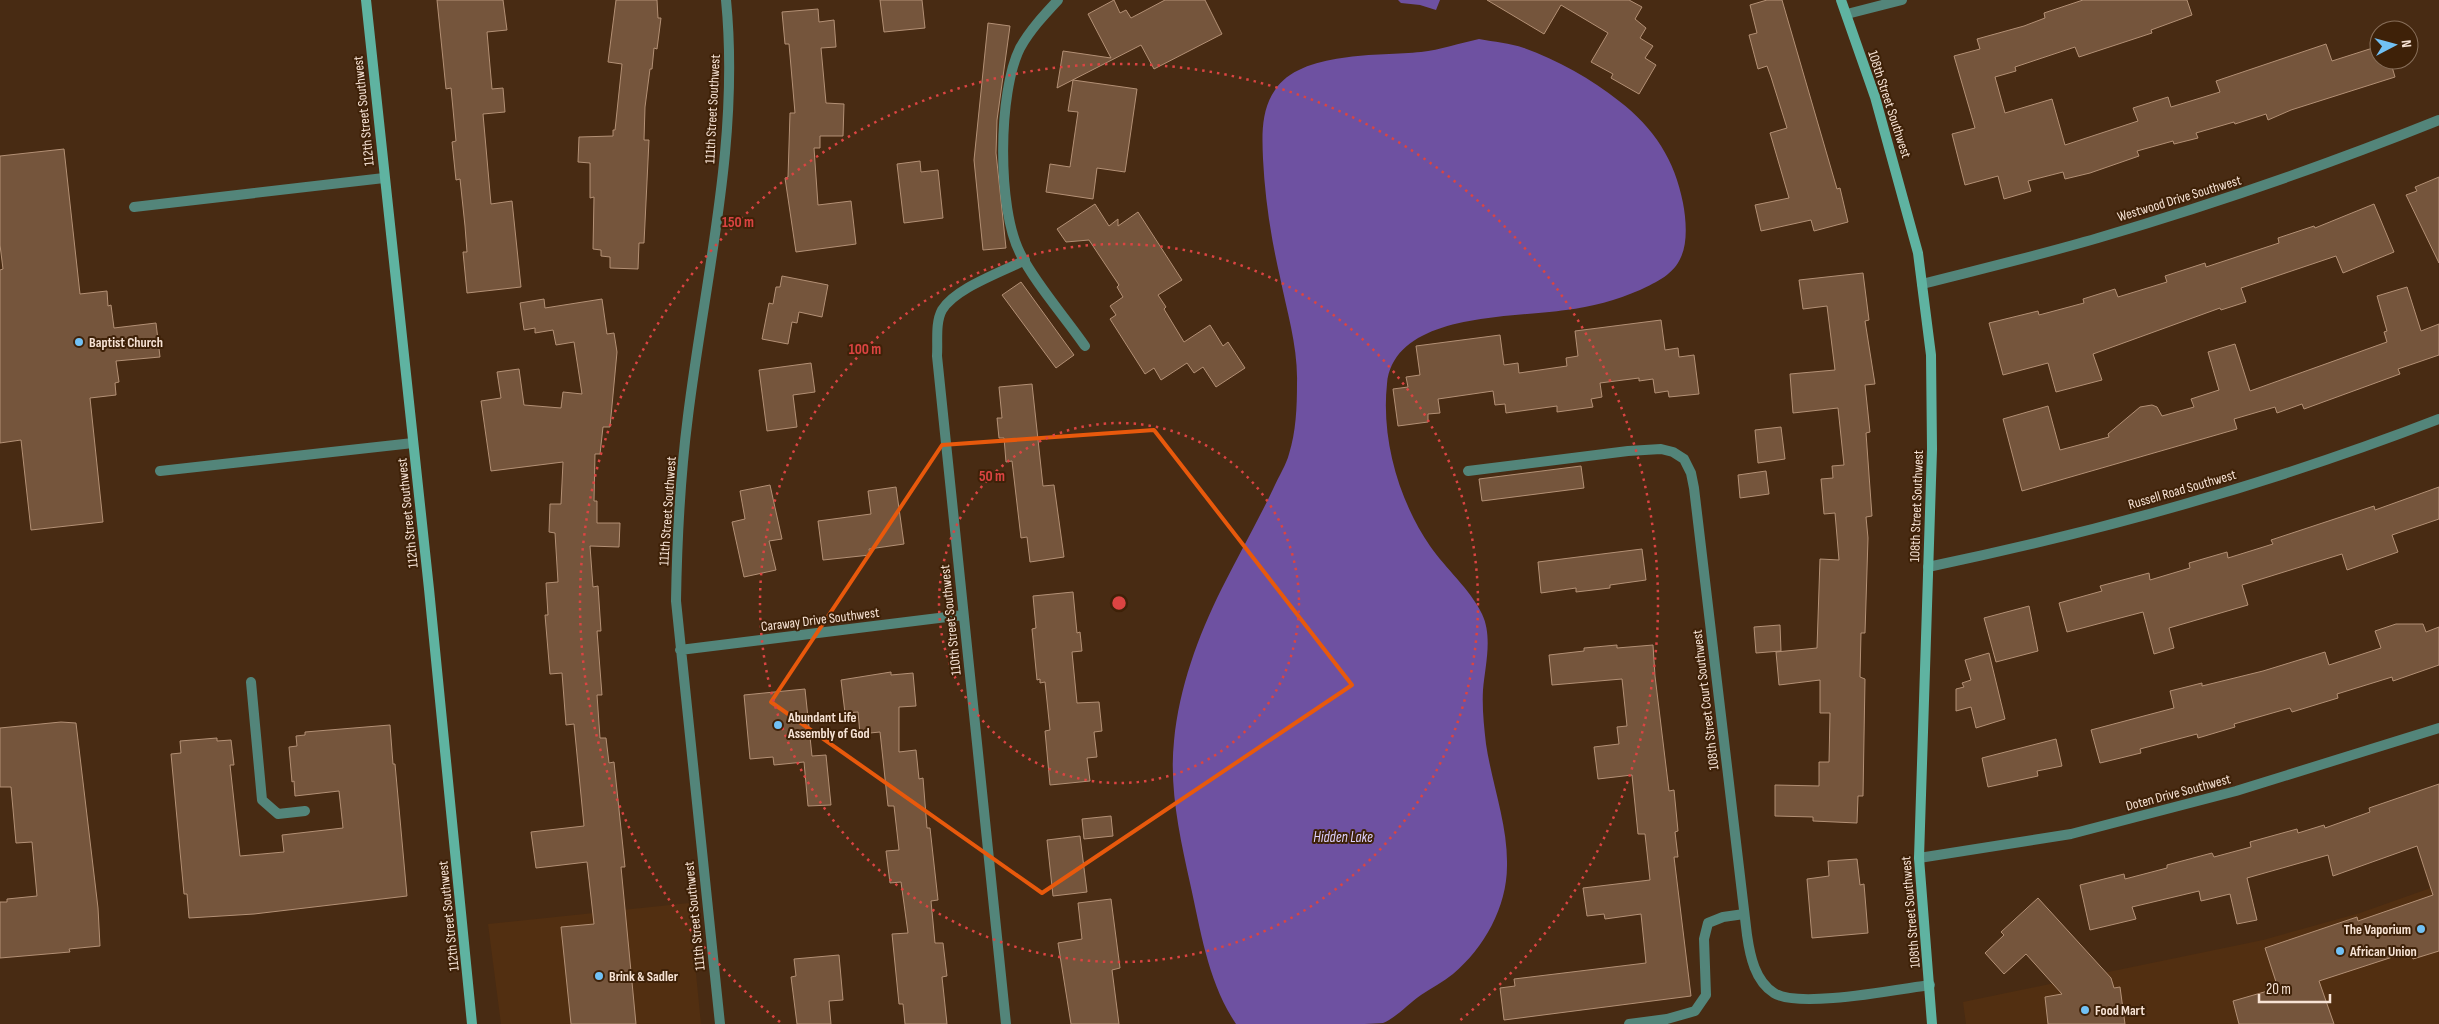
<svg xmlns="http://www.w3.org/2000/svg" width="2439" height="1024" viewBox="0 0 2439 1024" font-family="'Sofia Sans Condensed',sans-serif">
<rect width="100%" height="100%" fill="#482b13"/>
<path fill="#522f11" d="M2439,885V1024H1966L1963,1002L2263,940L2360,913Z
M689,903L701,1024H501L488,924Z"/>
<path fill="#6e51a1" d="M1398,0H1440L1436,10L1420,5L1401,3Z
M1479,39C1494,42 1510,43 1524,48C1557,60 1592,79 1619,101C1654,128 1675,160 1683,203C1686,219 1688,242 1681,257C1674,274 1657,282 1640,290C1617,300 1591,307 1566,310C1513,318 1394,312 1387,384C1381,439 1399,501 1430,546C1446,569 1470,589 1482,614C1493,637 1485,666 1483,690C1482,708 1484,726 1486,744C1492,784 1508,825 1507,866C1507,907 1484,948 1453,974C1443,982 1431,988 1421,995C1409,1003 1396,1018 1383,1023C1374,1024 1356,1024 1345,1024C1309,1024 1273,1024 1236,1024C1208,982 1201,932 1190,883C1180,837 1169,789 1174,741C1179,688 1198,636 1222,588C1239,554 1258,521 1274,487C1279,476 1286,465 1289,454C1296,432 1297,407 1297,383C1298,347 1287,312 1280,277C1271,238 1265,199 1263,159C1262,135 1261,110 1275,90C1301,51 1379,56 1421,52C1440,50 1460,43 1479,39Z"/>
<path fill="#75553c" stroke="#b39075" d="M437,0H503L507,30L487,32L492,89L503,88L505,112L483,114L491,204L512,201L521,287L467,293L463,252H467L465,226L460,179L456,180L452,142L456,141L451,88L446,89Z
M616,0H657L658,18H661L657,49L654,48L652,69H650L645,107L644,140H649L644,243H639L638,269L610,268V257L601,256V250L593,249L594,197L590,198V163L578,162L579,137L613,136V130H615L622,64L608,62Z
M880,0H922L925,28L884,32Z
M1114,0L1120,13L1126,10L1131,18L1165,0H1205L1222,34L1154,69L1141,45L1057,88L1063,51L1111,58L1088,14Z
M1487,0H1629L1642,7L1635,19L1646,28L1640,38L1653,46L1645,58L1656,65L1639,94L1611,78L1613,74L1591,62L1608,33L1561,5L1544,34Z
M1767,0H1782L1837,189L1840,188L1848,222L1814,231L1811,220L1761,231L1755,205L1789,198L1770,133L1787,128L1771,77L1767,66L1758,69L1749,35L1757,33L1750,5Z
M2083,0H2187L2192,15L2151,30L2152,33L2079,57L2075,47L2015,67L2016,71L1995,77L2005,113L2052,99L2065,145L2138,121L2133,108L2168,97L2171,107L2220,92L2216,81L2326,44L2332,61L2379,46V60H2390L2395,77L2291,110L2268,120L2266,114L2235,124L2234,122L2196,133L2198,138L2174,144L2173,141L2137,151L2139,156L2090,173L2065,179L2063,172L2028,181L2031,191L2004,199L1998,176L1965,185L1952,134L1975,128L1954,56L1980,49L1977,39L2024,26L2045,18L2044,13Z
M818,9L819,22L834,20L836,47L821,48L826,103L844,104L843,136H820V148H814L818,205L851,201L856,244L796,252L785,178L788,177L790,113H795L789,44H785L782,12Z
M988,23L1010,26L997,120L996,153L1006,248L983,250L974,160Z
M1073,80L1137,89L1125,172L1097,168L1093,199L1046,192L1050,164L1070,167L1078,112L1068,111Z
M64,149L80,294L107,291L108,306L111,305L114,328L156,323L160,357L116,361L119,382L115,383L116,395L90,398L103,522L31,530L21,440L0,443V270L3,269L0,245V156Z
M920,161L921,172L938,170L943,218L904,223L897,164Z
M2439,177V263L2406,195L2417,191L2415,187Z
M1095,204L1109,226L1118,219V226L1138,212L1182,280L1158,295L1166,307L1164,309L1184,342L1210,325L1223,346L1228,342L1245,368L1216,387L1203,367L1194,373L1187,363L1161,380L1154,368L1145,374L1110,319L1116,315L1110,306L1123,297L1117,287L1119,285L1089,240L1066,242L1057,229Z
M2374,204L2394,252L2343,273L2336,256L2241,288L2246,302L2221,310L2220,308L2093,354L2102,380L2056,392L2048,363L2003,375L1989,323L2038,311L2039,315L2084,303L2083,299L2115,289L2118,297L2167,282L2165,276L2205,263L2206,267L2279,243L2278,238L2314,226L2315,228Z
M1863,273L1869,320L1865,321L1875,384L1865,385L1870,432L1866,433L1872,516L1866,517L1868,538L1865,633H1861L1860,677L1865,679L1863,796H1858L1857,823L1813,821V817L1775,816V785L1819,786V762H1829L1830,713H1820V680L1779,685L1776,652L1817,648L1820,559L1839,560L1835,513L1824,514L1821,479L1833,478L1832,466L1844,465L1838,408L1793,413L1790,374L1835,370L1827,306L1803,309L1799,280Z
M782,276L828,285L822,317L799,312L797,323L792,322L788,344L762,339L769,303L773,304L776,287H780Z
M1021,282L1074,355L1056,368L1002,295Z
M2407,287L2421,331L2439,324V355L2398,369L2400,374L2304,409L2302,404L2277,413L2275,407L2234,419L2237,429L2022,491L2003,419L2048,406L2060,450L2109,437L2108,434L2140,407L2152,405L2157,407L2162,416L2194,407L2191,399L2219,390L2208,352L2235,344L2250,391L2387,342L2384,332L2387,331L2377,296Z
M544,299L545,308L602,299L607,334L614,333L617,352L610,427H603L600,454H595L594,501H597V523H620L619,547L590,546L593,587L598,586L601,631H597L602,695H597L600,738H606L609,763L614,762L625,867H621L636,1024H571L561,927L594,924L587,862L536,868L531,832L584,826L574,724L566,725L562,673L550,674L545,615H548L546,583L558,582L555,533L549,532L550,504H561L563,462L491,471L481,401L501,398L497,372L519,369L524,405L561,408L563,392L582,394L574,342L556,345L553,330L535,333V328L524,330L520,303Z
M1661,320L1665,350L1678,348L1679,357L1694,355L1699,394L1669,397L1668,391L1655,393L1653,379L1639,381V378L1600,383L1602,397L1591,399L1593,407L1557,412V406L1506,413L1505,404L1495,405L1493,391L1438,399L1440,413L1428,414V422L1398,426L1393,389L1408,387L1406,377L1420,375L1416,346L1500,335L1504,365L1518,363L1519,373L1567,366L1566,358L1578,356L1575,331Z
M811,363L815,392L793,395L797,427L767,431L759,370Z
M1032,384L1043,486L1054,485L1064,557L1030,562L1027,537L1021,538L1012,461L1006,462L1004,438H999L997,418H1002L999,387Z
M1781,427L1785,459L1758,463L1755,430Z
M1581,466L1584,488L1482,501L1479,479Z
M1766,471L1769,494L1740,498L1738,475Z
M770,485L782,539L769,541L776,570L744,577L732,522L745,519L740,491Z
M896,487L904,544L869,549L870,555L823,560L818,521L871,514L868,491Z
M2439,487V519L2392,535L2398,552L2347,570L2342,554L2242,585L2248,605L2169,628L2174,648L2154,654L2143,612L2067,632L2059,603L2102,591L2100,586L2149,573L2150,580L2190,568L2189,563L2227,552L2228,558L2273,544L2271,540L2374,506L2375,510Z
M1642,549L1646,580L1610,585V588L1576,592V588L1541,593L1538,562Z
M1073,592L1077,633L1080,632L1082,651L1072,652L1077,703L1099,702L1102,731L1094,732L1097,757L1087,758L1090,781L1050,785L1045,731L1050,730L1045,682L1040,683V679L1037,680L1032,629L1036,628L1033,596Z
M2029,606L2038,651L1996,662L1984,618Z
M2396,624H2423L2426,632L2439,627V665L2393,681L2392,677L2337,694L2338,698L2292,712L2290,708L2234,724L2235,727L2198,738L2197,734L2140,749L2141,753L2100,763L2091,730L2174,708L2170,691L2202,683V686L2263,671L2325,652L2329,665L2381,648L2375,631Z
M1780,625L1781,651L1756,653L1754,627Z
M1617,645V648L1653,645L1655,676L1669,791L1674,790L1678,831L1675,832L1678,857H1674L1691,996L1504,1020L1500,988L1515,986L1514,979L1646,963L1641,914L1605,919L1604,914L1587,916L1583,888L1650,880L1645,834H1638L1632,775L1598,779L1594,747L1619,744L1617,727L1627,726L1622,679L1552,685L1549,655L1584,651V648Z
M1989,653L2005,719L1976,728L1971,707L1956,711V689L1964,687L1962,683L1971,680L1965,660Z
M891,672V675L913,673L916,706L899,707V752L916,750L919,779L923,778L927,828H930L938,900L931,901L935,943H943L947,976L942,977L947,1024H905L903,1004H899L892,934L908,933L901,882L890,883L886,851L899,850L894,806H888L880,732L860,734L858,712L845,713L841,680Z
M805,689L812,756L826,755L831,805L808,806L804,762L774,765L773,757L750,759L744,695Z
M61,722L76,723L98,908L100,946L69,949L70,952L0,958V902H7V899L37,896L32,842L16,843L11,787H0V728Z
M390,725L393,764H395L407,896L254,914L189,918L187,894H184L171,754L181,753L180,741L217,738V741L231,740L234,765H230L240,856L284,852L282,835L343,828L339,791L295,796L294,781L292,782L289,747L297,746L296,736L305,735V732Z
M2056,739L2062,766L2037,771L2038,776L1988,787L1982,758Z
M2439,784V951L2413,959L2411,951L2319,981L2334,1024H2239L2233,1001L2278,988L2265,948L2357,917L2358,921L2433,895L2417,846L2333,876L2328,855L2247,878L2257,920L2237,924L2230,894L2201,901L2199,891L2132,907L2136,919L2090,930L2080,885L2124,874L2125,879L2167,868V865L2212,853L2214,857L2251,847L2250,842L2297,829L2298,833L2324,825L2325,828L2370,812L2369,808Z
M1111,816L1113,836L1084,839L1082,819Z
M1080,836L1087,892L1053,896L1047,840Z
M1857,859L1860,885L1864,884L1868,933L1812,938L1807,879L1829,876L1828,861Z
M2038,898L2111,978L2114,988L2120,987L2125,1024H2048L2045,997L2062,994L2026,954L2004,974L1985,953L2004,935L2001,932Z
M1111,899L1120,968L1112,970L1119,1024H1071L1058,943L1082,939L1078,903Z
M839,955L843,1000L829,1001L831,1024H797L791,977L796,976L794,959Z"/>
<g fill="none" stroke-linecap="round" stroke-linejoin="round">
<path stroke="#53857a" stroke-width="10" d="M134,207L384,178
M160,471L413,443
M251,682L262,800L278,814L305,811
M1629,1024L1667,1019L1695,1011L1706,995L1704,939L1708,923L1723,917L1744,914"/>
<path stroke="#53857a" stroke-width="10" d="M1058,0C1044,15 1030,30 1020,48C998,92 997,208 1020,253C1035,283 1065,317 1085,346
M1847,14L1902,0
M1922,284C1981,269 2040,255 2098,238C2214,204 2327,165 2439,120
M1468,471L1628,451L1661,449L1673,452L1684,459L1691,473L1694,488L1747,935C1750,956 1755,981 1774,993C1798,1009 1899,989 1930,985
M1928,567C2102,531 2274,483 2439,419
M680,650L963,615
M1919,858L2071,834L2236,791L2439,728
M720,1024L676,601C677,539 680,478 688,416C705,278 740,141 726,0
M1006,1024L937,356C938,342 935,323 942,310C955,288 1002,272 1025,260"/>
<path stroke="#5fb3a1" stroke-width="10" d="M366,0L429,589L472,1024
M1841,0L1875,97L1918,253L1931,355L1932,449L1919,858L1932,1024"/>
</g>
<path fill="none" stroke="#e8590c" stroke-width="4" stroke-linejoin="round" d="M1154,430L1352,685L1042,893L771,702L942,445Z"/>
<g fill="none" stroke="#db4442" stroke-width="2.5" stroke-dasharray="2.5 5">
<circle cx="1119" cy="603" r="180"/>
<circle cx="1119" cy="603" r="359"/>
<path d="M780 1022A539 539 0 1 1 1458 1022"/>
</g>
<g fill="#71c1f5" stroke="#3e2108" stroke-width="2">
<circle cx="79" cy="342" r="5"/>
<circle cx="778" cy="725" r="5"/>
<circle cx="2421" cy="929" r="5"/>
<circle cx="2340" cy="951" r="5"/>
<circle cx="599" cy="976" r="5"/>
<circle cx="2085" cy="1010" r="5"/>
</g>
<g text-anchor="middle" stroke-width="4" stroke-linejoin="round" paint-order="stroke">
<g font-size="14" fill="#f7e3d5" stroke="#3e2108">
<text transform="translate(1890 104) rotate(72)" y="5">108th Street Southwest</text>
<text transform="translate(712 109) rotate(-87)" y="5">111th Street Southwest</text>
<text transform="translate(363 111) rotate(-96)" y="5">112th Street Southwest</text>
<text transform="translate(2179 198) rotate(-17)" y="5">Westwood Drive Southwest</text>
<text transform="translate(2182 489) rotate(-16)" y="5">Russell Road Southwest</text>
<text transform="translate(1916 506) rotate(-88)" y="5">108th Street Southwest</text>
<text transform="translate(667 511) rotate(-86)" y="5">111th Street Southwest</text>
<text transform="translate(407 513) rotate(-96)" y="5">112th Street Southwest</text>
<text transform="translate(820 619) rotate(-7)" y="5">Caraway Drive Southwest</text>
<text transform="translate(950 620) rotate(-96)" y="5">110th Street Southwest</text>
<text transform="translate(1705 700) rotate(-97)" y="5">108th Street Court Southwest</text>
<text transform="translate(2178 792) rotate(-15)" y="5">Doten Drive Southwest</text>
<text transform="translate(1910 912) rotate(-95)" y="5">108th Street Southwest</text>
<text transform="translate(448 916) rotate(-96)" y="5">112th Street Southwest</text>
<text transform="translate(694 916) rotate(-96)" y="5">111th Street Southwest</text>
</g>
<g font-size="14" font-weight="bold" fill="#f7e3d5" stroke="#3e2108" text-anchor="start">
<text x="89" y="347">Baptist Church</text>
<text x="788" y="722">Abundant Life<tspan x="788" dy="16">Assembly of God</tspan></text>
<text x="2411" y="934" text-anchor="end">The Vaporium</text>
<text x="2350" y="956">African Union</text>
<text x="609" y="981">Brink &amp; Sadler</text>
<text x="2095" y="1015">Food Mart</text>
</g>
<g font-size="15" font-style="italic" fill="#ded1fe" stroke="#3e2108">
<text x="1343" y="842">Hidden Lake</text>
</g>
</g>
<circle cx="1119" cy="603" r="8" fill="#db4442" stroke="#3e2108" stroke-width="2.5"/>
<g font-size="15" text-anchor="middle" font-weight="bold" fill="#db4442" stroke="#3e2108" stroke-width="4" stroke-linejoin="round" paint-order="stroke">
<text x="738" y="227">150 m</text>
<text x="865" y="354">100 m</text>
<text x="992" y="481">50 m</text>
</g>
<g transform="translate(2394 45) rotate(84)"><circle r="24" fill="#3e2108" stroke="#886f5a"/>
<path d="M0-4L9 19L0 12L-9 19Z" fill="#71c1f5"/>
<text y="-8" font-size="14" font-weight="bold" text-anchor="middle" fill="#f7e3d5">N</text>
</g>
<path d="M2259 994v8h71v-8" fill="none" stroke="#f7e3d5" stroke-width="2.5"/>
<text x="2266" y="994" font-size="15" fill="#f7e3d5" stroke="#3e2108" stroke-width="4" paint-order="stroke">20 m</text>
</svg>
